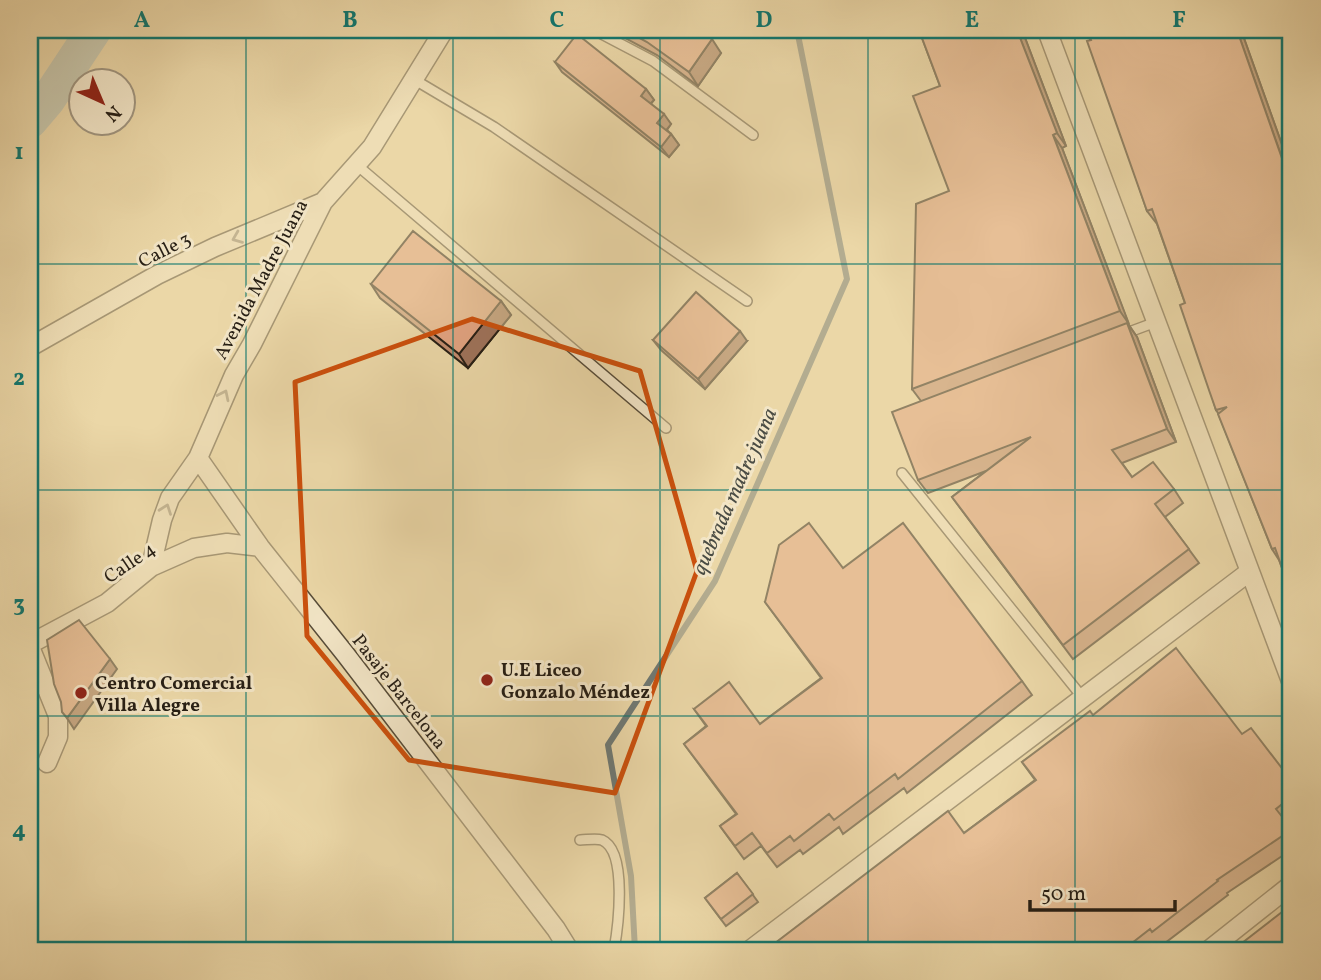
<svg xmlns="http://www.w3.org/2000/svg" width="1321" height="980" viewBox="0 0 1321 980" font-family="Vollkorn,serif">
<rect width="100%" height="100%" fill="#ebd7a7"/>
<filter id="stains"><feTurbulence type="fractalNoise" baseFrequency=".00286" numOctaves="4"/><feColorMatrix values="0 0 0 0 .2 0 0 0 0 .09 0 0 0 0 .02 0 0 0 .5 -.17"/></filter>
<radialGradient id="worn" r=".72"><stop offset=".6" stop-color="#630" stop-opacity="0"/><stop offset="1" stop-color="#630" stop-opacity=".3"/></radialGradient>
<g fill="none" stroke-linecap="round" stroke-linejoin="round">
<path stroke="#6f7974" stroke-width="6" d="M635,950L631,876L608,745L715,581L847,279L797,30"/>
<path stroke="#9fb6b4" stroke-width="35" d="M30,121L47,101L94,30"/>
<g stroke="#574c39" stroke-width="12">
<path id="service" d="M594,30L653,61L753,135
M415,80L494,127L747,301
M358,166L666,428
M1121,335L1156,322
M902,473L1083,698
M580,840C586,840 596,838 602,840C628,851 618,928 614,950"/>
</g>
<g stroke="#574c39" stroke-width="21">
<path id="minor" d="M1048,33L1291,681
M30,347L157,275L215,247L323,202
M198,458L260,547L346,655L556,929L569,950
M151,567L162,520L170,498L198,458L234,375L252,344L323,202L372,147L444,30
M30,644L107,603L151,567L194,548L227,543L260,547
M30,647L58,716V737L47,763
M750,950L1249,572
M1209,950L1291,885"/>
</g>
<use href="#service" stroke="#f2e5c6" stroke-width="9"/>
<use href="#minor" stroke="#f2e5c6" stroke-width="18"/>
</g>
<path fill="#c28c6f" stroke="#261e14" stroke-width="2" d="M612,30H698L721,53L698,86L657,55L623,37Z
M919,30H1022L1066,146L1062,148L1129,325L1137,337L1176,442L1122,463L1132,477L1174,489L1183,503L1165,517L1199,563L1073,659L952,497L986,471L928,493L918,480L921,401L912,389L949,191L940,86Z
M1087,30H1241L1291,170V593L1279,560L1272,549L1218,413L1216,410L1185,303L1157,224L1147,211Z
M555,62L646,89L654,100L651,104L671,124L667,130L671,134L679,145L669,157L562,72Z
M371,284L501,301L511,315L468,368L380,298Z
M653,340L747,341L705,389L661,350Z
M843,568L1022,681L1032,695L907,793L904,788L843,834L839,827L803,854L800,850L777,867L761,846L744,859L720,826L736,814L684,744L706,726L694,709L760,724L821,678L765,602Z
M1093,715L1242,734L1291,780V818L1287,822L1291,828V850L1227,893L1228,895L1161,946L1159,943L1150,950H766L964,833L1035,780L1022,762Z
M737,873L758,902L726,926L705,898Z"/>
<path fill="#9e725a" stroke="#261e14" stroke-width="2" d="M1017,30H1022L1066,146L1057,133Z
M1237,30H1241L1291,170V184Z
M712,39L721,53L698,86L689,72Z
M646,89L654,100L648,106L641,96Z
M664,114L671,124L664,133L657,123Z
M671,134L679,145L669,157L661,147Z
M1053,135L1062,148L1129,324L1120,311Z
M501,301L511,315L468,368L459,354Z
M1127,323L1137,337L1176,442L1167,429Z
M740,331L747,341L705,389L698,379Z
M110,659L117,669L74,729L67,718Z"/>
<path fill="#e2a381" stroke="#261e14" stroke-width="2" d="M625,30H698L712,39L689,72L647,42Z
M919,30H1017L1057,133L1053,135L1120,311L912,389L916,204L949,191L913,96L940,86Z
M1087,30H1237L1291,184V593L1275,548L1272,549L1218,414L1227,407L1216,410L1210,393L1180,305L1185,303L1152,209L1147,211L1087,41L1091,40Z
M577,34L646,89L641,96L664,114L657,123L671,134L661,147L555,62Z
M413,231L501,301L459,354L371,284Z
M696,292L740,331L698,379L653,340Z
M1127,323L1167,429L1112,450L1132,477L1153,462L1174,489L1155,504L1189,549L1063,645L952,497L1031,437L918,480L892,412Z
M809,523L843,568L903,523L1022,681L898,779L895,774L834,820L829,814L794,841L790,836L767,853L752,833L735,846L720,826L737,814L684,744L707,726L694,709L729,682L760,724L822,678L765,602L779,545Z
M79,620L110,659L67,718L62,712L61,702L54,684L47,640Z
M1176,648L1242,734L1251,728L1291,780V797L1276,809L1291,828V830L1217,880L1218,881L1152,932L1150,929L1123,950H766L948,811L964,833L1036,780L1022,762L1090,711L1093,715Z
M737,873L753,894L721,919L705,898Z
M1291,905V950H1233Z"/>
<defs><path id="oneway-chevron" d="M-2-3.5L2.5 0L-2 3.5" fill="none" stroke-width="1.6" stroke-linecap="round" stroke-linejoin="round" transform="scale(1.75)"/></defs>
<g stroke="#968b76">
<use href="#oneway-chevron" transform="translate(237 238) rotate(158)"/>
<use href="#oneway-chevron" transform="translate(224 395) rotate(-64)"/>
<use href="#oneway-chevron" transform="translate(166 509) rotate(-70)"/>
</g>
<path d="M0 0H1321V980H0ZM472,319L640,371L697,571L615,793L409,760L307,636L295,382Z" fill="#ebd7a7" fill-opacity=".55" fill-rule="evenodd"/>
<path fill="none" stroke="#cb500d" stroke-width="5" stroke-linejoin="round" d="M472,319L640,371L697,571L615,793L409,760L307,636L295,382Z"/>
<path fill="none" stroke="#0f766e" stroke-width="2" stroke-opacity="0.55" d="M246,30V950M453,30V950M660,30V950M868,30V950M1075,30V950M30,264H1291M30,490H1291M30,716H1291"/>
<g fill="#8f2418" stroke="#f2e5c6" stroke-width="2.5">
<circle cx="487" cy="680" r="7"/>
<circle cx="81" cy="693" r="7"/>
</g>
<g text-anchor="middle" stroke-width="6" stroke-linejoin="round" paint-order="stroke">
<g font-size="19" fill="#261e14" stroke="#f2e5c6">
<text transform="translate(164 249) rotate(-27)" y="7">Calle 3</text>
<text transform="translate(260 279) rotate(-62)" y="7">Avenida Madre Juana</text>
<text transform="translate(129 562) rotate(-34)" y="7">Calle 4</text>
<text transform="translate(400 691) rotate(52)" y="7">Pasaje Barcelona</text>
</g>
<g font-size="19" font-weight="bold" fill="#261e14" stroke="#f2e5c6" text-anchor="start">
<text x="501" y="676">U.E Liceo<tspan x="501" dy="22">Gonzalo Méndez</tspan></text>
<text x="95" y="689">Centro Comercial<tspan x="95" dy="22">Villa Alegre</tspan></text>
</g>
<g font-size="21" font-style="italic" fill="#4a4c44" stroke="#f2e5c6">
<text transform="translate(734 491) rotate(-66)" y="7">quebrada madre juana</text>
</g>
</g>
<rect width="1321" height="980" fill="none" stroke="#ebd7a7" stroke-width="77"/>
<g transform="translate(102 102) rotate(136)"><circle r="33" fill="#f2e5c6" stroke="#a0957f" stroke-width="2"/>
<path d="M0-5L12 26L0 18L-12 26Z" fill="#8f2418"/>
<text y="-10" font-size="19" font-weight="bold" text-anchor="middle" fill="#261e14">N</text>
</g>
<path d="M1030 900v10h145v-10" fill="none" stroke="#261e14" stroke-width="3.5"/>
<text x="1041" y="900" font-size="21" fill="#261e14" stroke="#f2e5c6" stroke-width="5" paint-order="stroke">50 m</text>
<rect x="38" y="38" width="1244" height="904" fill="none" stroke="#0f766e" stroke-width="2.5"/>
<g font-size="23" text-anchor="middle" font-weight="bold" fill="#0f766e">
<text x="142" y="27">A</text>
<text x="350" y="27">B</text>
<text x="557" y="27">C</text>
<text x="764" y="27">D</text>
<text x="972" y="27">E</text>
<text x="1179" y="27">F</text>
<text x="19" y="159">1</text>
<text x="19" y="385">2</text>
<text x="19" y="611">3</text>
<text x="19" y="837">4</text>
</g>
<rect width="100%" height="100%" filter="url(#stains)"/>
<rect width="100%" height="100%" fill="url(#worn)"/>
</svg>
